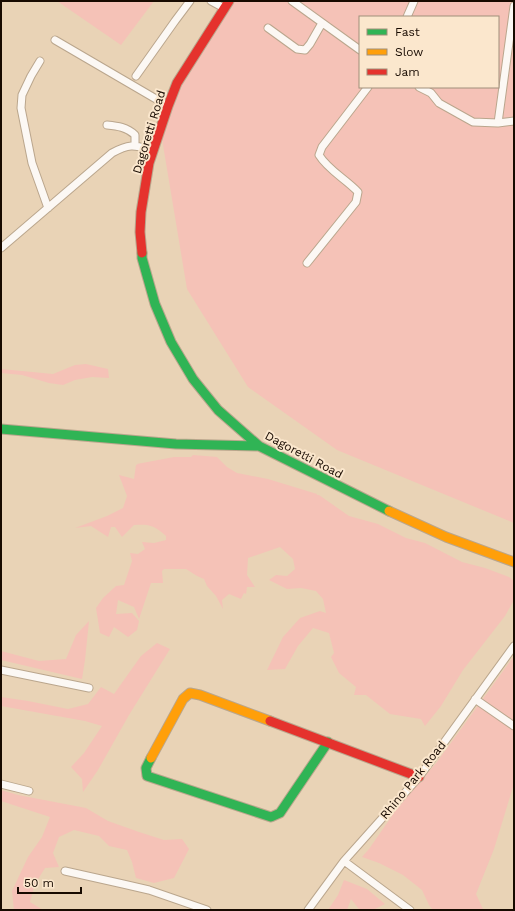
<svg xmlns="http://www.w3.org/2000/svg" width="515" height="911" viewBox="0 0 515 911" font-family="'Work Sans',sans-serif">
<rect width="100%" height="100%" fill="#e9d3b6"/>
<path fill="#f5c2b7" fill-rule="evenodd" d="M57,1H154L121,45Z
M228,1H514V523L337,450L248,387L187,289L158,115ZM360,17H498V87H360Z
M86,364L108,369L109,378L92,377L75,380L63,385L49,383L22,375L1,373V369L53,374L75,365Z
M193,455L217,457L227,467L237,473L268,479L317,494V495H319L349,516L378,524L406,538L425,543L462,562L485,568L509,577L514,581V600L505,616L463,670L441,706L425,726L421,719L390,714L366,695H354L356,687L339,673L331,657L334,653L329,633L313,628L298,646L285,669L267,670L283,637L300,618L320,611L326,613L323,599L316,591L301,588L287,589L269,580L276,575L287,576L295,569L293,559L280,547L248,558L247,575L255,587H247L246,594L244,593L241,599L229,594L222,600L223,609L216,596L207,586L204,579L197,576L186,569H164L162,571L163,583H151L139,619L134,607L118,600L116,614L132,613L139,621L137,630L128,637L114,627L109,637L100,633L96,608L103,598L116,586L124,585L132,561L130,553L138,554L145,549L142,542L154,543L166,540V536C154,525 149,524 134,525L122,537L115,527H111L108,537L91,526L75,528L107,516L123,508L127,496L119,475L134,479L136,465L138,464H137L174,457H191Z
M89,621L85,660L82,679L1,660V651L39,661L66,659L76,635Z
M157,643L170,649L129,715L98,770L83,792L82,779L71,767L84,753L102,726L85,721L1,706V697L28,701L68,709L88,704L101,687L114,694L141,656Z
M514,656V787H513L494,849L476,894L483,909L482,910H433L429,905L422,890L403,875L379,863L362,857L369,849L396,810L437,762Z
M1,790L18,795L86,808L108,821L139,832L164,840L182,839L189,849L174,878L154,883L136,878L132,862L127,850L109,846L99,836L74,830L59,837L53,853L59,867L45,868L35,884L30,902L43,910H14L12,891L28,857L42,837L50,817L1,801Z
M344,880L367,889L385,904L373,910H360L359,909L351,899L347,910H328L338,895Z"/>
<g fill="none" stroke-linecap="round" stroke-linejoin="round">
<g stroke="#baa68d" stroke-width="9">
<path id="street" d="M211,1L224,8
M292,1L360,50
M407,17L414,1
M268,28L297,49L305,50L310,44L322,23
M55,40L168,106
M40,61L31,76L22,95L21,108L32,163L48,208
M136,76L175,21L190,1
M419,87L431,93L439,103L473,122L498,123L514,121
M498,123L514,6
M107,125C117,126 127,127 135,135V145
M1,248L112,153C130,143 134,145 153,150
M307,263L356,202L358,192C346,179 328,170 319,155L322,147L368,87
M1,670L89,688
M475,699L514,726
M1,784L29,791
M344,861L410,910
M65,871L123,884L149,890L207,910
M308,910L344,861L419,777L514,646"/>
</g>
<g stroke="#baa68d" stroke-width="11">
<path id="fast" d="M142,253V258L155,304L171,342L193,379L218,410L259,446L389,511
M1,429L176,444L259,446
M151,758L146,768L147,776L271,817L280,813L328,742"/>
</g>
<g stroke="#baa68d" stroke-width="11">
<path id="slow" d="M389,511L446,537L514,562
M151,758L183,699L190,693L200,695L270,721"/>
</g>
<g stroke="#baa68d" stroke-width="11">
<path id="jam" d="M142,253L140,232L141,212L149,163L168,106L177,83L229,1
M270,721L419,777"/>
</g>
<use href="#street" stroke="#fcf8f4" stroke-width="7"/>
<use href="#fast" stroke="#30b455" stroke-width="9"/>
<use href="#slow" stroke="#ff9f0a" stroke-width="9"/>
<use href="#jam" stroke="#e5322d" stroke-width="9"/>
</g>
<g text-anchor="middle" stroke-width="4" stroke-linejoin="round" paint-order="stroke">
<g font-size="12" fill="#170a00" stroke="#fbe7cd">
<text transform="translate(149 132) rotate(-73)" y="4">Dagoretti Road</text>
<text transform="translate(304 455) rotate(28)" y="4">Dagoretti Road</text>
<text transform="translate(413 780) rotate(-51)" y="4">Rhino Park Road</text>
</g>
</g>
<rect width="515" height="911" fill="none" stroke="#170a00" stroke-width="4"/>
<rect x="359" y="16" width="140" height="72" fill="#fbe7cd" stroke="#a08f7b"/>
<rect x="367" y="29" width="20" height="6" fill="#30b455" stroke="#a08f7b"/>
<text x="395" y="36" font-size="12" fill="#170a00">Fast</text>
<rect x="367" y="49" width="20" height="6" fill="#ff9f0a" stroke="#a08f7b"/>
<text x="395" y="56" font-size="12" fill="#170a00">Slow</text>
<rect x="367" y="69" width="20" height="6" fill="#e5322d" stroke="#a08f7b"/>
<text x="395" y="76" font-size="12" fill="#170a00">Jam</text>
<path d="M18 887v6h63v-6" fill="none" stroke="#170a00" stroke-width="2"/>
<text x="24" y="887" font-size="12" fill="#170a00" stroke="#fbe7cd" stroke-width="3" paint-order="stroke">50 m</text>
</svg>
